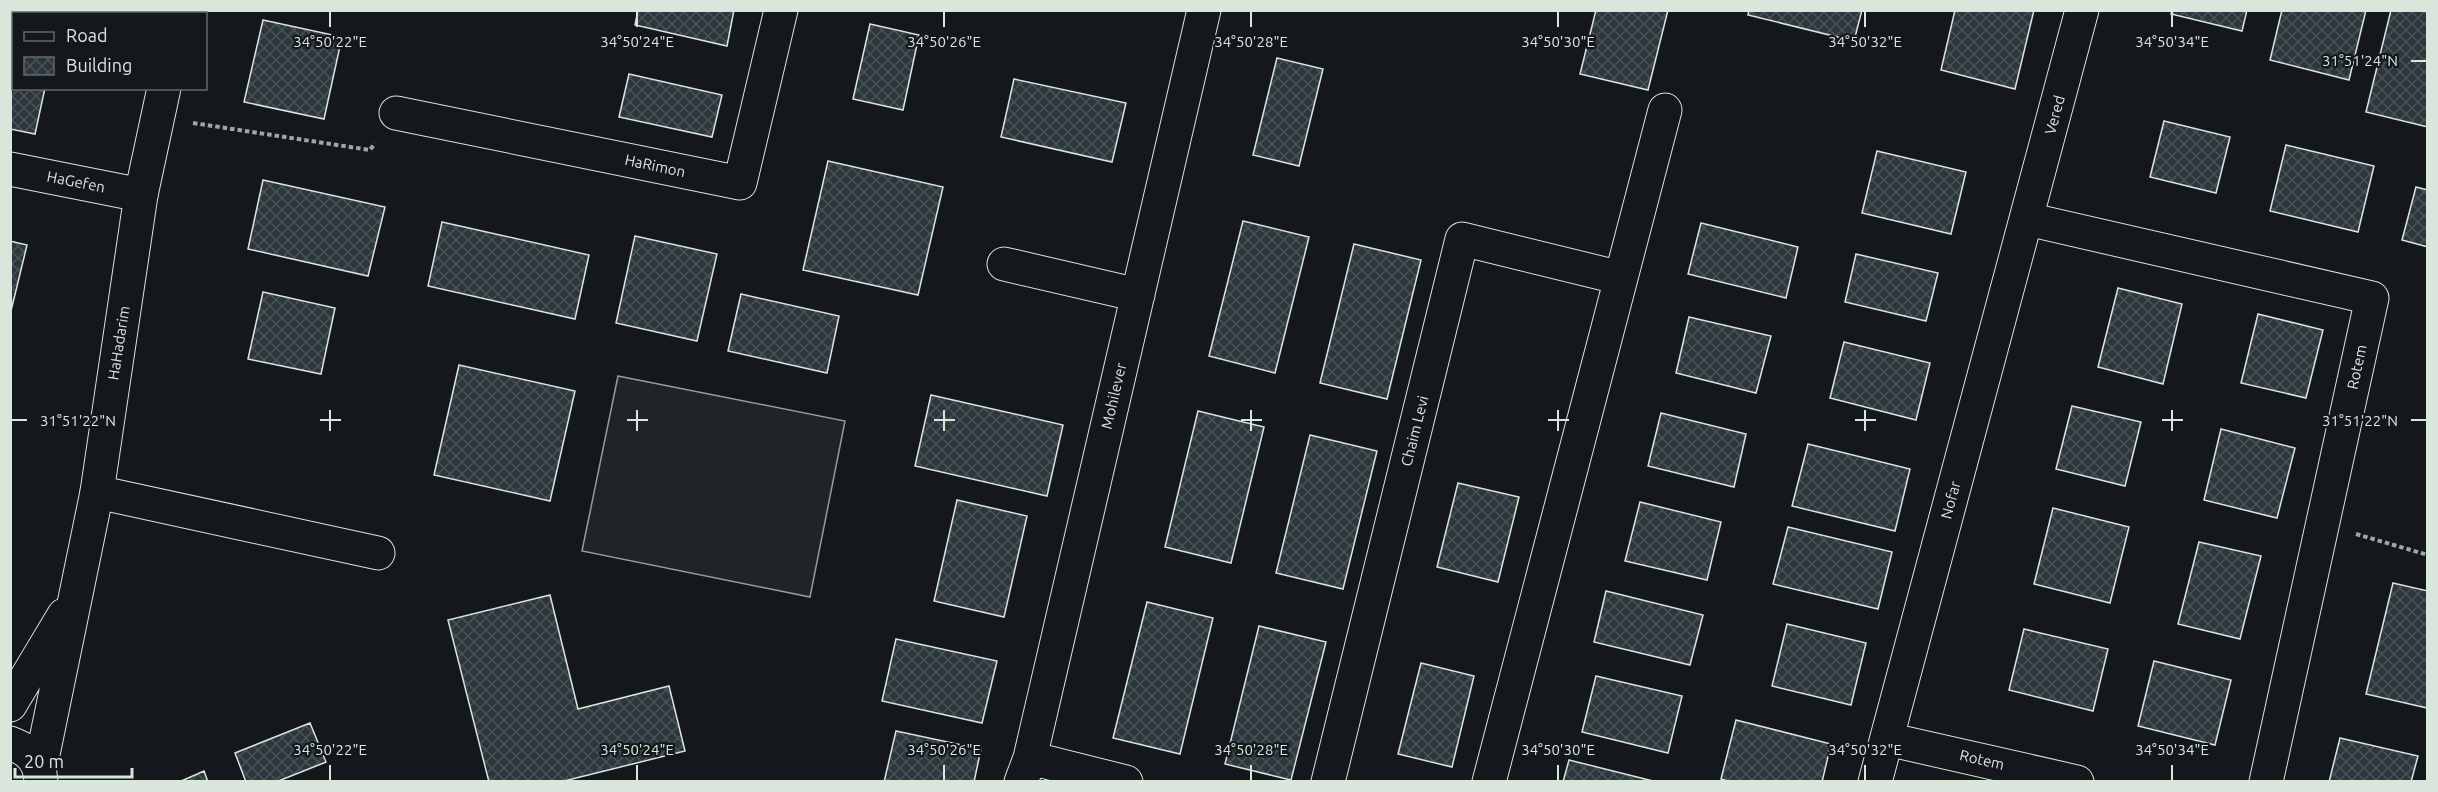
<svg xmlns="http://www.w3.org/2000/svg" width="2438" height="792" viewBox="0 0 2438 792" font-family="Ubuntu,sans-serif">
<defs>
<pattern id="building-cross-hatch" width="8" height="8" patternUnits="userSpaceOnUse" patternTransform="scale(1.5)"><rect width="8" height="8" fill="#2c363c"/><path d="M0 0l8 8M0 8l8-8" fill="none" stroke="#4a5358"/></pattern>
</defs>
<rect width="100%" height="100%" fill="#14181c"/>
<path fill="#202428" stroke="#939e99" stroke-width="1.5" d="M618,376L845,421L810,597L582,551Z"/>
<path fill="url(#building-cross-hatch)" stroke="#d8e6dc" stroke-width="1.5" d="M10,10H51V14H14V27L10,26Z
M638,10H734L727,46L635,25Z
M1596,10H1668L1648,90L1580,74Z
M1749,10H1862L1854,41L1748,15Z
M1955,10H2034L2015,89L1941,70Z
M2172,10H2247L2242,31L2171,14Z
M2282,10H2366L2349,80L2270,60Z
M2391,10H2428V127L2366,112Z
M263,20L342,37L324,119L244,102Z
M870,24L919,35L903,110L853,99Z
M10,58L14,59V88H45L35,134L10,129Z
M1277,58L1323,69L1299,166L1253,155Z
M629,74L722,95L712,137L619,117Z
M1014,79L1126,103L1112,162L1001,137Z
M2164,121L2230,137L2216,193L2150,177Z
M2286,145L2374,166L2358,232L2270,211Z
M1877,151L1966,172L1951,234L1862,213Z
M828,161L943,187L918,295L803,270Z
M263,180L385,207L368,276L248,249Z
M2416,187L2428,190V247L2402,240Z
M1243,221L1309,237L1275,373L1209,356Z
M442,222L589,255L575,319L428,286Z
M1701,223L1798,247L1786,298L1688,274Z
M635,236L717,254L697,341L616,323Z
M10,241L27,245L11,311H10Z
M1354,244L1421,260L1387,399L1320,383Z
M1856,254L1938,273L1926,321L1845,302Z
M2118,288L2182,304L2163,384L2098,367Z
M263,292L335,308L321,374L248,359Z
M741,294L839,316L827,373L728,351Z
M2258,314L2323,330L2306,398L2241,383Z
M1689,317L1771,336L1756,393L1676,373Z
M1844,342L1930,363L1916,420L1830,398Z
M459,365L575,391L550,501L434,475Z
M931,395L1063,425L1047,496L915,466Z
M2072,406L2141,422L2125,486L2056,469Z
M1198,411L1264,427L1231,563L1165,547Z
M1661,413L1746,434L1734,487L1648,466Z
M2221,429L2295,448L2277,518L2204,500Z
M1310,435L1377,451L1343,589L1276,573Z
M1808,444L1910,469L1895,531L1792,506Z
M1458,483L1519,497L1498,582L1437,567Z
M957,500L1027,516L1004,617L934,601Z
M1640,502L1721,522L1707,580L1625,561Z
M2053,508L2129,527L2110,603L2034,584Z
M1788,527L1892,552L1878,609L1773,584Z
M2199,542L2261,556L2240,639L2178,624Z
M2393,583L2428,591L2427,708L2366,694Z
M1606,591L1703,615L1690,665L1594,642Z
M550,595L578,709L669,686L685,751L560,782H489L448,620Z
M1147,602L1213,618L1180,754L1113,738Z
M1787,624L1866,643L1851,705L1772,686Z
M1259,626L1326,642L1291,780L1225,764Z
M2024,629L2108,649L2093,711L2009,690Z
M896,639L997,661L982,723L882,701Z
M2154,661L2231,680L2215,745L2138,726Z
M1421,663L1474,676L1452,767L1398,754Z
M1596,676L1682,696L1668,753L1582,732Z
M1736,720L1831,744L1822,782H1731L1721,779Z
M310,723L326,762L276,782H246L235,753Z
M896,731L981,749L974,782H884Z
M2340,738L2418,756L2411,782H2329Z
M1569,760L1657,782H1563Z
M204,771L208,782H179Z"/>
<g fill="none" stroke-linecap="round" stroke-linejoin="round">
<g stroke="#d8e6dc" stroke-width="35">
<path id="minor" d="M396,113L740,183L781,10
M10,169L141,195
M2027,219L2372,298L2266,782
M1004,264L1138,295
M97,492L378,553
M1887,739L2077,782
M1030,758L1126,782
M1021,782L1030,758L1204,10
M1328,782L1462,239L1621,278
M1489,782L1665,110
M1875,782L2082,10"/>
</g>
<g stroke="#d8e6dc" stroke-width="35">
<path id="major" d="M175,14L176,10
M10,705L64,615
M10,743C30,750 40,761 41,782
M40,769L97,492L141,195L164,88"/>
</g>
<path stroke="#9da8a2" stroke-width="4" stroke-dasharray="4.5 3" stroke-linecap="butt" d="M193,123L370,150L375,143
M2356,534L2428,555"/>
<use href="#minor" stroke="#14181c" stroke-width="33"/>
<use href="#major" stroke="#14181c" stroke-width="33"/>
</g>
<path fill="none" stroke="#d8e6dc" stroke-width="2" d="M330,12V27M637,12V27M944,12V27M1251,12V27M1558,12V27M1865,12V27M2172,12V27M2411,61H2426M330,410V431M637,410V431M944,410V431M1251,410V431M1558,410V431M1865,410V431M2172,410V431M12,420H27M320,420H341M627,420H648M934,420H955M1241,420H1262M1548,420H1569M1855,420H1876M2162,420H2183M2411,420H2426M330,765V780M637,765V780M944,765V780M1251,765V780M1558,765V780M1865,765V780M2172,765V780"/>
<g text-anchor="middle" stroke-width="4.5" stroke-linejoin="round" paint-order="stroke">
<g font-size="15" fill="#d8e6dc" stroke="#14181c">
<text transform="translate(2055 115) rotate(-75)" y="5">Vered</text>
<text transform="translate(655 166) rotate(12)" y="5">HaRimon</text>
<text transform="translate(76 182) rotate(11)" y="5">HaGefen</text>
<text transform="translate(119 343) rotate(-81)" y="5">HaHadarim</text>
<text transform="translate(2357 367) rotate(-78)" y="5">Rotem</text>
<text transform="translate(1114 396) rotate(-77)" y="5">Mohilever</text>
<text transform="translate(1415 431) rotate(-76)" y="5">Chaim Levi</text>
<text transform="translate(1951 500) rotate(-75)" y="5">Nofar</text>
<text transform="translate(1982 760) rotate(13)" y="5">Rotem</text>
</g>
</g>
<g font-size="15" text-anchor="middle" fill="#d8e6dc" stroke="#14181c" stroke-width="4.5" stroke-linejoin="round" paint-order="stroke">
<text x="330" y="47">34°50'22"E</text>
<text x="637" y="47">34°50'24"E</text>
<text x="944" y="47">34°50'26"E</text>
<text x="1251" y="47">34°50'28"E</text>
<text x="1558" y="47">34°50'30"E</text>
<text x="1865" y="47">34°50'32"E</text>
<text x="2172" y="47">34°50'34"E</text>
<text x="2360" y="66">31°51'24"N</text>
<text x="78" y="426">31°51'22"N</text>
<text x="2360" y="426">31°51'22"N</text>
<text x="330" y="755">34°50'22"E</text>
<text x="637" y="755">34°50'24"E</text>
<text x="944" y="755">34°50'26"E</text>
<text x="1251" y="755">34°50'28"E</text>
<text x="1558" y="755">34°50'30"E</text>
<text x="1865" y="755">34°50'32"E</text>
<text x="2172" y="755">34°50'34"E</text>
</g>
<rect width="2438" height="792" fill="none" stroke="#d8e6dc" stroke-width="24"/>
<rect x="12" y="12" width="195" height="78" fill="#14181c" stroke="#626a69" stroke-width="1.5"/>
<rect x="24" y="32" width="30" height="9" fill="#14181c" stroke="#626a69" stroke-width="1.5"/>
<text x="66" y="42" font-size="18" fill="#d8e6dc">Road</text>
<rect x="24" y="57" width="30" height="18" fill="url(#building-cross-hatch)" stroke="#626a69" stroke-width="1.5"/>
<text x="66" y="72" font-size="18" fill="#d8e6dc">Building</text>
<path d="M15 768v9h117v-9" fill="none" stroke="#d8e6dc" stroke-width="3"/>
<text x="24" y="768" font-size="18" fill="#d8e6dc" stroke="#14181c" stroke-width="4.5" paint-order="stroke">20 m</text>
</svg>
